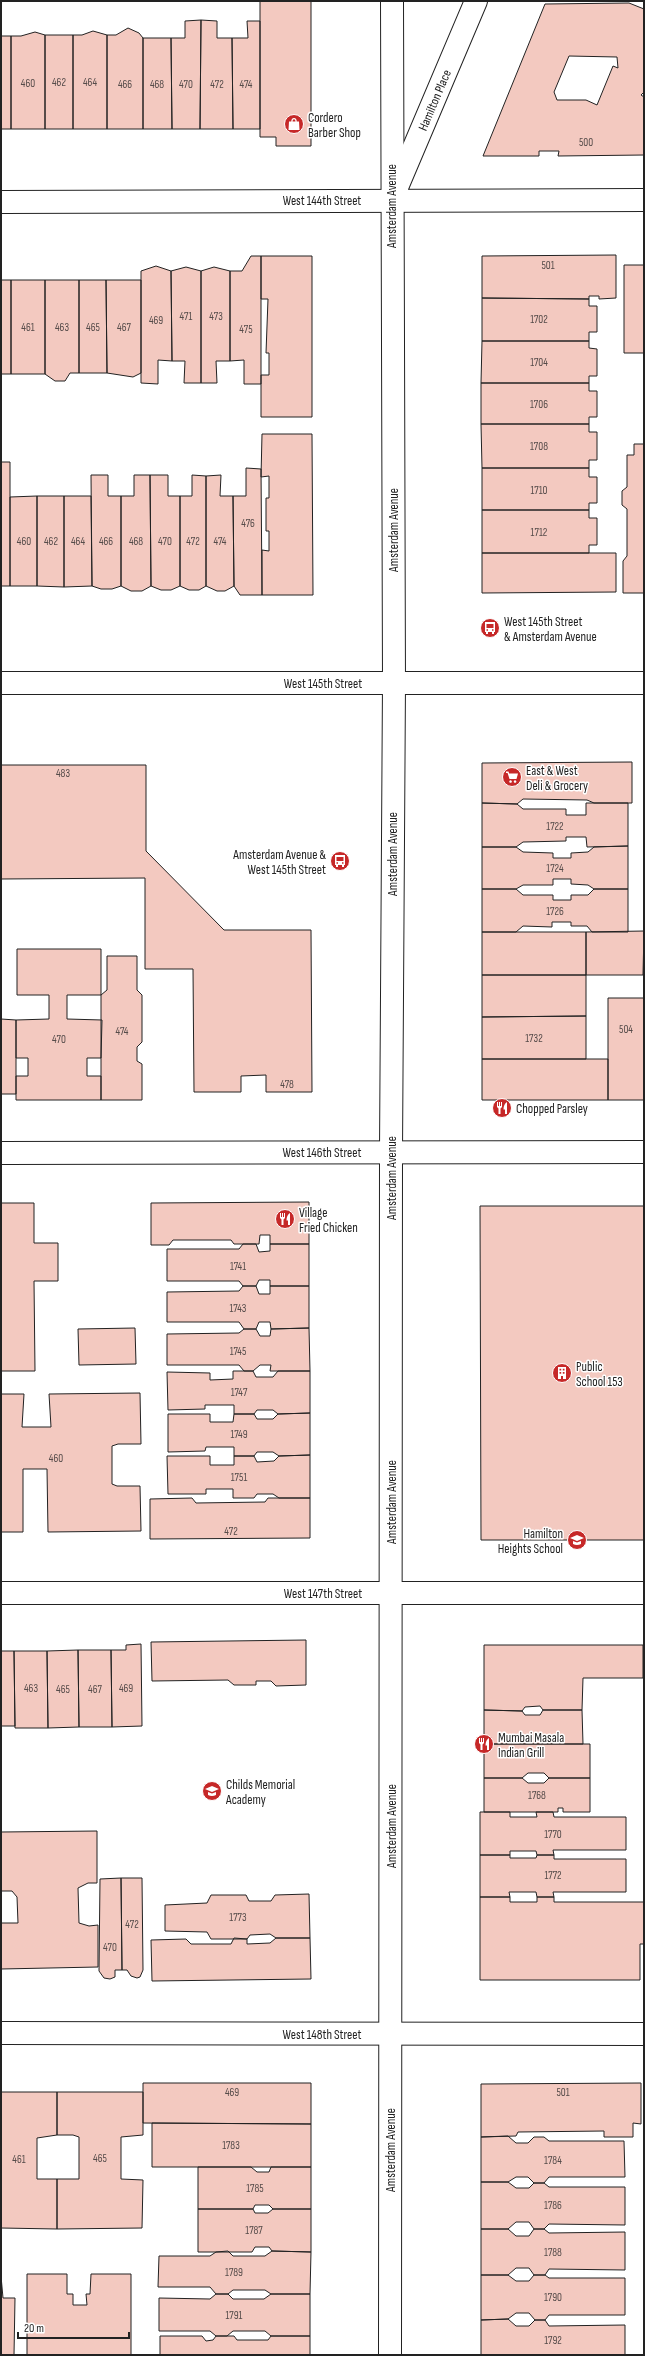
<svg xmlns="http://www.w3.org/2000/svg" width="645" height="2356" viewBox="0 0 645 2356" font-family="'Sofia Sans Condensed',sans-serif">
<rect width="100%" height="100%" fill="#fff"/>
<path fill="#f3c9c0" stroke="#222" fill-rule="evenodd" d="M260,1H311V146H276V137H260Z
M629,3L644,9V92L641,95L644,97V155L558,156L559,151H539V156H483L545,4ZM569,56L617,57L618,68L613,66L597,105L586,100H557L554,92Z
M201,20L200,129H172L171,38H185V21Z
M201,20L217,21V38H232L233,129H200Z
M247,21H260V129H233L232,38H248Z
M128,28L139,33L143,38V129H107V35H116Z
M93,31L107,35V129H73V35H82Z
M35,32L45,35V129H11V36H21Z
M45,35H73V129H45Z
M1,36H11V129H1Z
M143,38H171L172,129H143Z
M616,255V298L599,299V296H589V299L482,298V256Z
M251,256H261V384H244V360L230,361V271H242Z
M261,256H312V417H261V375H269V353H266L268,299H261Z
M624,265H644V353H624Z
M156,266L171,271L172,361L158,360V384L141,383V271Z
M186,267L201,271V383H184L185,361H172L171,271Z
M214,267L230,271V361H216L217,383H201V271Z
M1,280H11V374H1Z
M11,280H45V374H11Z
M45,280H79V373H70L65,381H55L45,374Z
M79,280H106L107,373H79Z
M106,280H141V373L133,377L107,373Z
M482,298L589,299V306H597V332H589V341H482Z
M482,341H589V348L597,349V376H589V383H481Z
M481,383H589V391H597V417H589V424H481Z
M481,424H589V432H597V460H589V468H482Z
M262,434H312L313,595H262V550L269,551V531H266V498H269V476L261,477Z
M634,444H644V593H623V561L627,556V509L622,505V491L627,487V455H634Z
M1,462H10V586H1Z
M246,468L261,469L262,595H240L234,586L233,496H246Z
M482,468H589V477H597V503H589V510H482Z
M91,475H108V496H121V586L112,589H101L92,586Z
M134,475H150L151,586L142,591H131L121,586V496H134Z
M150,475H168V496H180V586L171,590H161L151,586Z
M192,475L206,476V586L199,590H189L180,586V496H192Z
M221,475L220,496H233L234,586L225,591H217L206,586V476Z
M37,496V586H10V497Z
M37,496H64V587L37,586Z
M64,496H91L92,586L64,587Z
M482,510H589V518H597V545H589V553H482Z
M482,553H616V592L482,593Z
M632,762V803H594L587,800L523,799L517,804L482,803V763Z
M1,765H146V851L224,930H311L312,1092H266V1075L241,1076V1092H194L193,969H145V878L1,879Z
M482,803L517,804L523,809H566V815H586V803H628V846L587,847L586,837H566V841L523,842L516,847H482Z
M628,846V889H594L588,885L571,884V879H553V885H523L516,889H482V847H516L523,852L553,853V858H571V853L588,852L594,847Z
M482,889H516L523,895H553V900H571V895H588L594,889H628V932H592L587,926H571V922H552V927L523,926L516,932H482Z
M644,931L643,975H586V932Z
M482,932H586V975H482Z
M17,949H101V995H67V1019L102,1020L101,1058H87V1076H101V1100H16V1076H28V1058H16V1020L49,1019V995H17Z
M107,956H137V990L142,995V1042L137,1047V1061L142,1064V1100H101V995L107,990Z
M482,975H586V1016L482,1017Z
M608,998H644V1100H608Z
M586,1016V1059H482V1017Z
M1,1019L16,1020V1094H1Z
M482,1059H608V1100H482Z
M309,1202V1244H270V1235H260L259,1244H234L231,1240H173L169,1245H151V1203Z
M1,1203H34V1243H58V1281H34L35,1371H1Z
M480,1206H644V1540H481Z
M243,1244H256L259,1252L270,1251V1244H309V1286H270V1280H259L256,1286H243L239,1281H167V1249H239Z
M243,1286H256L259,1294H270V1286H309V1328L271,1329L270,1322H259L256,1329H244L239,1322H167V1292L239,1291Z
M135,1328L136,1364L79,1365L78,1329Z
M309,1328L310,1371H270L271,1365H260L253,1371H244L239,1365H167V1334L239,1333L244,1329H256L260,1336H270L271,1329Z
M233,1371H253L256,1377H273L278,1371H310V1413L278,1414L273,1410H257L254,1414H234V1405H205V1409L168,1410L167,1372L210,1373V1380L233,1379Z
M140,1393L141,1444H118L112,1446V1484L117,1486H140L141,1531L48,1532L47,1469H23V1532H1V1394H24L22,1427H51L49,1394Z
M310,1413V1455L279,1456L273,1452H257L254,1456H234V1447H206L205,1451L168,1452V1414H210V1422H233L234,1414H254L257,1419H273L278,1414Z
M310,1455V1498H279L273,1494H257L254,1498H233V1489H206V1494H168L167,1456H210V1465H234V1456H254L257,1462L274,1461L279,1456Z
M192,1498L196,1503L265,1502L268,1498H310V1538L150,1539V1499Z
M306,1640V1685L276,1686L271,1681H256V1685H234L228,1680L152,1681L151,1642Z
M141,1644L142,1726L112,1727L111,1650H126V1645Z
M484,1645H643V1678H583L582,1710H543L540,1706L525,1707L522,1711L484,1710Z
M78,1650L79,1727L48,1728L47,1651Z
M78,1650H111L112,1727H79Z
M1,1651H14L15,1726H1Z
M14,1651H47L48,1728H15Z
M484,1710L522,1711L525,1715H540L543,1710H582L583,1744H484Z
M484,1744H590V1778H549L544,1773H528L522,1778H484Z
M484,1778H522L528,1783H544L549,1778H590V1812H563V1808H558V1812H484Z
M480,1812H510V1817H537L536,1812H553L554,1817H626V1850H553L554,1855H537L536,1851H510V1855H480Z
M97,1831V1883H88L78,1888L79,1923L89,1926L98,1925V1967L1,1969V1923H18L17,1897L12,1891H1V1832Z
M480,1855H510V1858H536L537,1855H554V1859H626V1892H553L554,1897H537L536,1892H509L510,1897H480Z
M121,1878L122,1970H115V1977L110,1979L104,1978L99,1971L100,1879Z
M121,1878H142L143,1970L140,1977L137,1978L131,1976L127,1970H122Z
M309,1894L310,1938H276L270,1934L250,1935L247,1939H211L207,1932L165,1931V1905L207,1903L211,1895H246L249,1901H271L275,1895Z
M480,1897H510V1902H537V1897H554V1902H644V1944H640V1980H480Z
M234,1938L247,1939V1944L270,1943L276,1938H310L311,1979L152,1981L151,1940L186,1939L191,1944H231Z
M143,2083H311V2124L143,2123Z
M641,2083V2124L633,2123V2137H604V2131L518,2132L516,2136L481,2137V2084Z
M1,2092H57V2135L37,2138V2179H57V2229L1,2228Z
M57,2092H143V2135L121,2137V2179L143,2180L142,2228L57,2229V2179H79V2137L73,2135H57Z
M152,2123L311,2124V2167H152Z
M508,2136L516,2143H528L534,2137H544L549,2141H624L625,2177H549L544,2183H534L528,2177H516L508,2182H481V2137Z
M198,2167H251L257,2172H269L271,2167H311V2209H273L269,2205H255L253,2209H198Z
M481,2182H508L516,2188H529L534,2183H544L549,2187H625V2225L549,2224L544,2229H534L529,2222H516L508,2229H481Z
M198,2209H253L255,2213H268L273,2209H311V2252L272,2251L269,2247H255L252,2252H198Z
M481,2229H508L516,2236H529L534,2229H544L549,2233L625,2232V2270L549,2269L545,2275H534L529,2268H516L508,2275H481Z
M228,2251L233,2256H265L272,2251L311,2252L310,2294H271L265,2290H233L228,2294H216L210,2287H158L159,2256H210L216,2252Z
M27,2274H67V2294H73V2305H87L86,2294H90L91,2274H131V2355H27Z
M481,2275H508L516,2281H529L534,2275H545L549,2278H625V2315H549L545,2320H535L529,2313H516L508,2319L481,2320Z
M1,2276L3,2298H15L14,2355H1Z
M216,2294H228L233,2299H264L271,2294H310V2336H271L265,2331H233L227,2336H216L210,2331H159V2298L210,2299Z
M508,2319L516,2326H529L535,2320H545L549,2326L625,2325V2355H481V2320Z
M160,2336H202L206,2341L213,2340L216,2336H234L237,2340H268L271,2336H310V2355H160Z"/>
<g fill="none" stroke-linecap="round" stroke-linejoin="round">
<g stroke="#222" stroke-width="24">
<path id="minor" d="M392,199L476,1
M1,202L644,200
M1,1153L644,1152
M1,1593H644
M1,2033L644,2034"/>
</g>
<g stroke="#222" stroke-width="24">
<path id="major" d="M1,683H644
M390,2355L391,1152L394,683L392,1"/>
</g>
<use href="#minor" stroke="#fff" stroke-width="22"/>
<use href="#major" stroke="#fff" stroke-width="22"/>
</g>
<defs>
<g id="shop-disc" transform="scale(1)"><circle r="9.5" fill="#c62828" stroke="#fff"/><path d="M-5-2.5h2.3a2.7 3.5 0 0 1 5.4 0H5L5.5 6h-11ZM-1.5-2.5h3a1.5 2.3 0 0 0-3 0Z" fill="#fff"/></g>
<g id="bus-disc" transform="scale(1)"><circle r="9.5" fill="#c62828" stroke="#fff"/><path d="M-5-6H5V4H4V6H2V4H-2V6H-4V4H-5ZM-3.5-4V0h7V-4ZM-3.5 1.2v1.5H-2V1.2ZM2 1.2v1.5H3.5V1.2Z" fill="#fff"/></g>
<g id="supermarket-disc" transform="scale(1)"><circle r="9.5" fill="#c62828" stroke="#fff"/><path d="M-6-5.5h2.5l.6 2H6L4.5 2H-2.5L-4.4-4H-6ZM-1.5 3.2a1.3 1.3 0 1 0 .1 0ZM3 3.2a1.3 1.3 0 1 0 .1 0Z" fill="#fff"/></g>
<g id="restaurant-disc" transform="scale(1)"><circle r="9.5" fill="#c62828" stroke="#fff"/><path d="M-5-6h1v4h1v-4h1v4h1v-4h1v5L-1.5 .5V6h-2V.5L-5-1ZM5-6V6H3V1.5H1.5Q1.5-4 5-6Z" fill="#fff"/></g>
<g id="building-disc" transform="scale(1)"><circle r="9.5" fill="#c62828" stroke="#fff"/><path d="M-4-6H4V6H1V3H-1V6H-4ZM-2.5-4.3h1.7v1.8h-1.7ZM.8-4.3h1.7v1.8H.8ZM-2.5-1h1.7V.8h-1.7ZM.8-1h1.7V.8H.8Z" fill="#fff"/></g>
<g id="school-disc" transform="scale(1)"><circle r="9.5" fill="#c62828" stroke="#fff"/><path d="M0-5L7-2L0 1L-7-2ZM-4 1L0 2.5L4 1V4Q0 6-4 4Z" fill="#fff"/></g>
</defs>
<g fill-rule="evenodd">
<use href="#shop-disc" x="294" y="124"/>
<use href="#bus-disc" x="490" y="628"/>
<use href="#supermarket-disc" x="512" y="777"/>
<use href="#bus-disc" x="340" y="861"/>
<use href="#restaurant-disc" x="502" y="1108"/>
<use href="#restaurant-disc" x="285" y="1219"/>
<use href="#building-disc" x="562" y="1373"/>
<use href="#school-disc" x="577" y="1540"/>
<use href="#restaurant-disc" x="484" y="1744"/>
<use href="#school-disc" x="212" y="1791"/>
</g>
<g text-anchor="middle" stroke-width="3" stroke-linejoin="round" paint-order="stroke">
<g font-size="11" fill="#564c4a">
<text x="59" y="86">462</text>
<text x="90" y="86">464</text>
<text x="28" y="87">460</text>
<text x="125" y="88">466</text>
<text x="157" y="88">468</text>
<text x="186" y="88">470</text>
<text x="217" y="88">472</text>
<text x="246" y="88">474</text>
<text x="586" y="146">500</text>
<text x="548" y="269">501</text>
<text x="186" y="320">471</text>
<text x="216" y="320">473</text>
<text x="539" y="323">1702</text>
<text x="156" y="324">469</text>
<text x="28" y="331">461</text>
<text x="62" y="331">463</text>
<text x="93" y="331">465</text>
<text x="124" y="331">467</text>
<text x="246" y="333">475</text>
<text x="539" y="366">1704</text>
<text x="539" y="408">1706</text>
<text x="539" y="450">1708</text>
<text x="539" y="494">1710</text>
<text x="248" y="527">476</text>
<text x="539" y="536">1712</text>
<text x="24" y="545">460</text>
<text x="51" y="545">462</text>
<text x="78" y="545">464</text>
<text x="106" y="545">466</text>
<text x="136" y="545">468</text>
<text x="165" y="545">470</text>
<text x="193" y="545">472</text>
<text x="220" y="545">474</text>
<text x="63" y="777">483</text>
<text x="555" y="830">1722</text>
<text x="555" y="872">1724</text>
<text x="555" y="915">1726</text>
<text x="626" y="1033">504</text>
<text x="122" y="1035">474</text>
<text x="534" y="1042">1732</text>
<text x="59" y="1043">470</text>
<text x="287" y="1088">478</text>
<text x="238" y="1270">1741</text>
<text x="238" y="1312">1743</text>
<text x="238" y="1355">1745</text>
<text x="239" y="1396">1747</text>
<text x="239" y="1438">1749</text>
<text x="56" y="1462">460</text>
<text x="239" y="1481">1751</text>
<text x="231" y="1535">472</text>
<text x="31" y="1692">463</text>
<text x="126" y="1692">469</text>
<text x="63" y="1693">465</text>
<text x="95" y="1693">467</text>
<text x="537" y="1799">1768</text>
<text x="553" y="1838">1770</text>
<text x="553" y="1879">1772</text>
<text x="238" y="1921">1773</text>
<text x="132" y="1928">472</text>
<text x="110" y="1951">470</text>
<text x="232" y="2096">469</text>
<text x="563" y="2096">501</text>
<text x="231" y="2149">1783</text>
<text x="100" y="2162">465</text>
<text x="19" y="2163">461</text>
<text x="553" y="2164">1784</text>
<text x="255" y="2192">1785</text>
<text x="553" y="2209">1786</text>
<text x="254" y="2234">1787</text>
<text x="553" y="2256">1788</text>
<text x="234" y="2276">1789</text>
<text x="553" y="2301">1790</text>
<text x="234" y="2319">1791</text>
<text x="553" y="2344">1792</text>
</g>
<g font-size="13" fill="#222" stroke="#fff">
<text transform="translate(434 100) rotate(-67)" y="5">Hamilton Place</text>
<text x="322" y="205">West 144th Street</text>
<text transform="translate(391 206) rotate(-90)" y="5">Amsterdam Avenue</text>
<text transform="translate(393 530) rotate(-90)" y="5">Amsterdam Avenue</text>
<text x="323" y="688">West 145th Street</text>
<text transform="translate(392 854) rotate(-90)" y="5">Amsterdam Avenue</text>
<text x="322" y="1157">West 146th Street</text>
<text transform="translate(391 1178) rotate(-90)" y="5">Amsterdam Avenue</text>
<text transform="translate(391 1502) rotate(-90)" y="5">Amsterdam Avenue</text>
<text x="323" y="1598">West 147th Street</text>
<text transform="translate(391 1826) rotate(-90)" y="5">Amsterdam Avenue</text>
<text x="322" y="2039">West 148th Street</text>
<text transform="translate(390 2150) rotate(-90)" y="5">Amsterdam Avenue</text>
</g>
<g font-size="13" fill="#222" stroke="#fff" text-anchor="start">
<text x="308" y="122">Cordero<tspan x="308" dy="15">Barber Shop</tspan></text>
<text x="504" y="626">West 145th Street<tspan x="504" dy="15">&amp; Amsterdam Avenue</tspan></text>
<text x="526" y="775">East &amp; West<tspan x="526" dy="15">Deli &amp; Grocery</tspan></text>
<text x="326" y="859" text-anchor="end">Amsterdam Avenue &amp;<tspan x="326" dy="15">West 145th Street</tspan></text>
<text x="516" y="1113">Chopped Parsley</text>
<text x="299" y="1217">Village<tspan x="299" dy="15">Fried Chicken</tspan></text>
<text x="576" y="1371">Public<tspan x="576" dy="15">School 153</tspan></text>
<text x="563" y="1538" text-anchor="end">Hamilton<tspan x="563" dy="15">Heights School</tspan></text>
<text x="498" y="1742">Mumbai Masala<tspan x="498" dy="15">Indian Grill</tspan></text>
<text x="226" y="1789">Childs Memorial<tspan x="226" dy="15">Academy</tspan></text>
</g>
</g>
<rect width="645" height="2356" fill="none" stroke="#222222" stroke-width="4"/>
<path d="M18 2332v6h111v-6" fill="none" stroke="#222222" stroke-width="2"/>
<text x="24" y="2332" font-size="12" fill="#222222" stroke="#ffffff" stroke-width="3" paint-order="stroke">20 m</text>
</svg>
